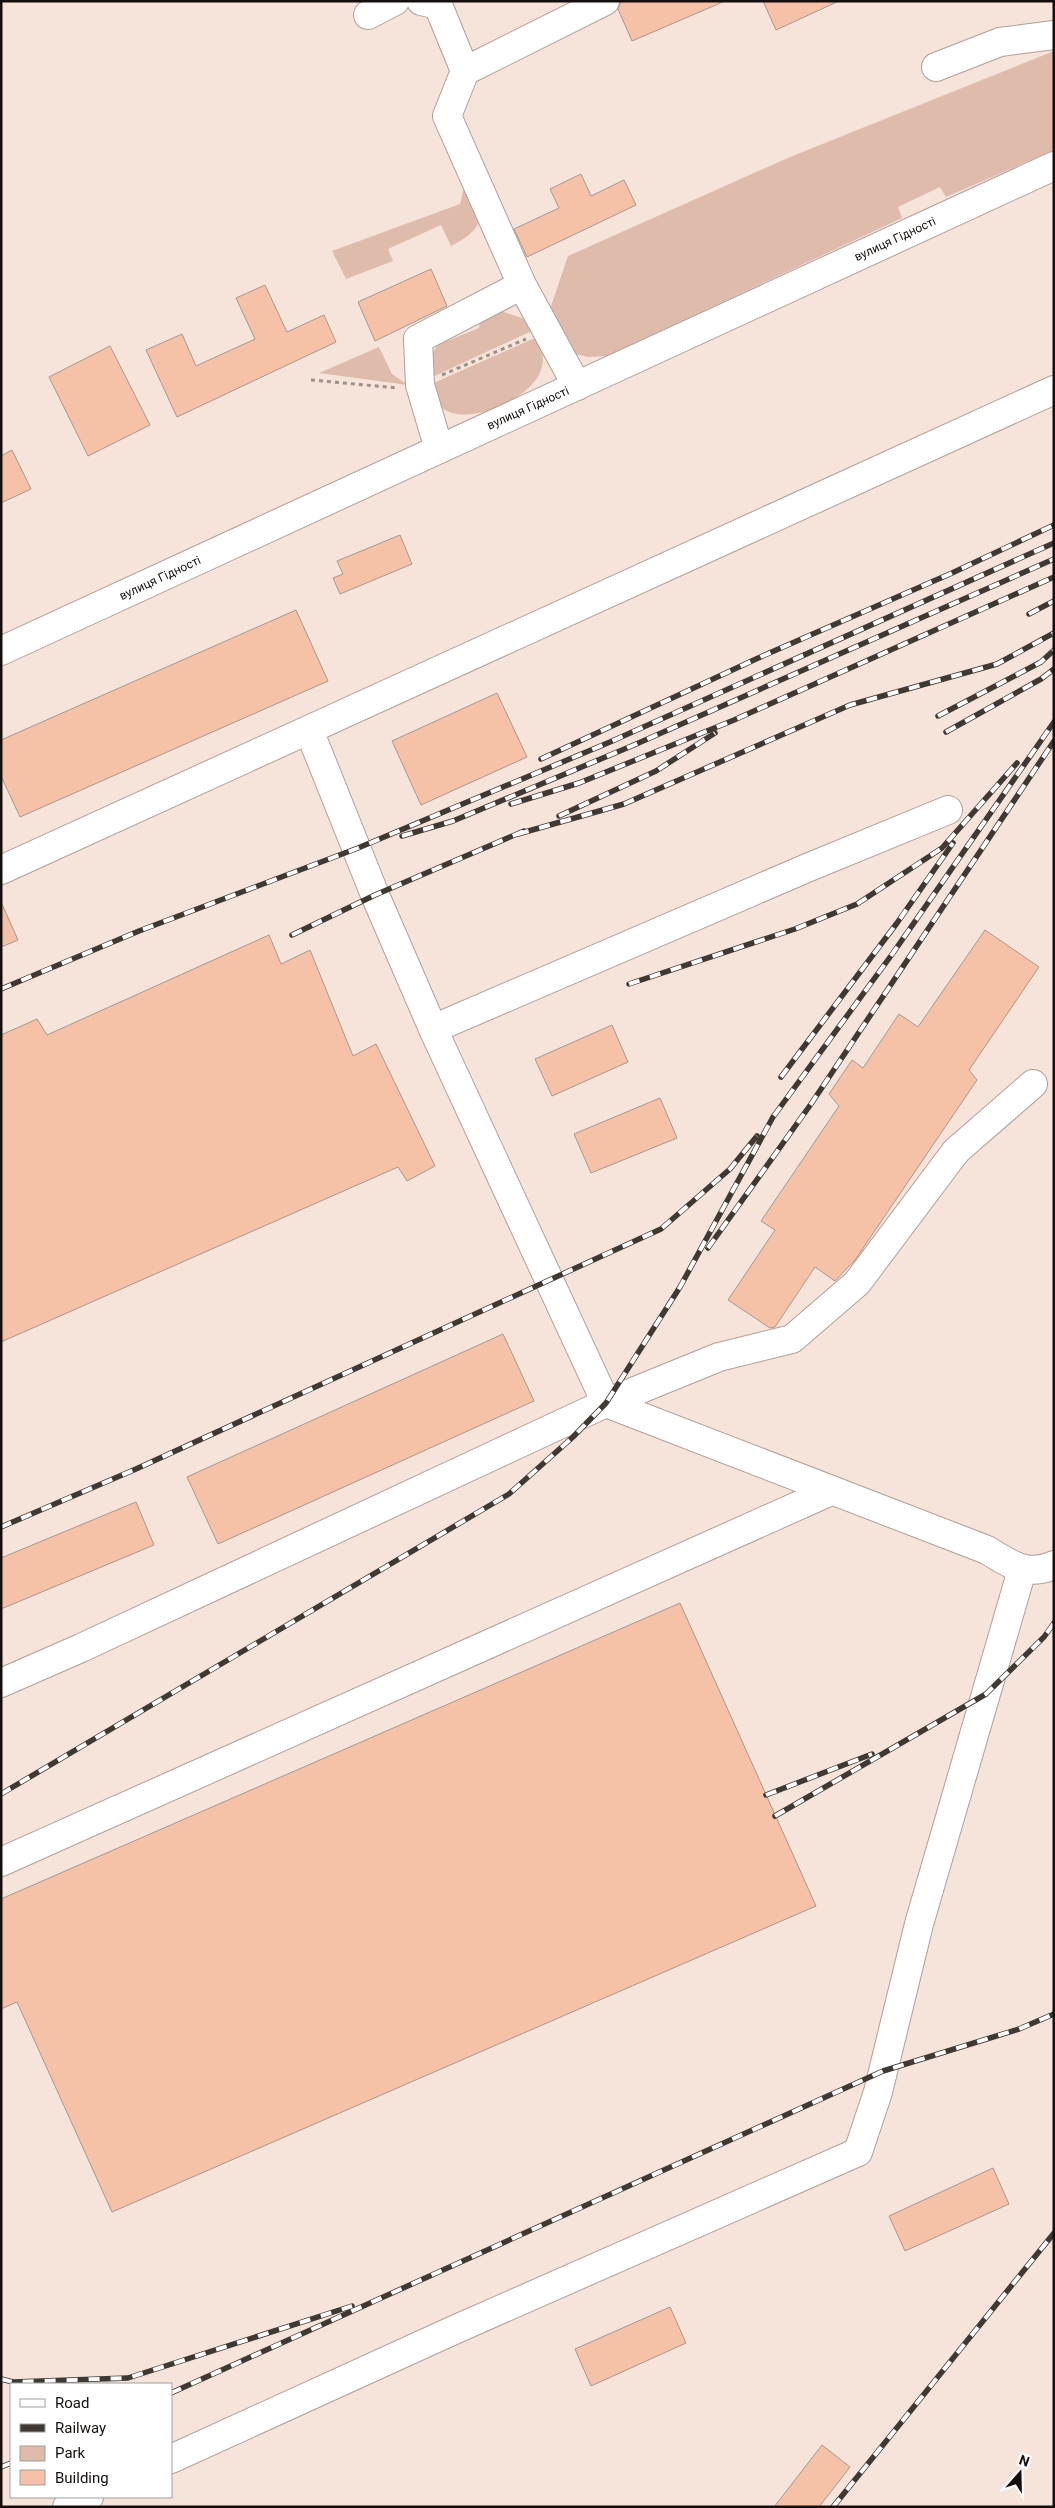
<svg xmlns="http://www.w3.org/2000/svg" width="1055" height="2508" viewBox="0 0 1055 2508" font-family="Roboto,sans-serif">
<rect width="100%" height="100%" fill="#f6e4db"/>
<path fill="#debbaa" d="M1054,51V150L1052,151L946,197L940,187L898,207L902,218L607,356L588,357L571,353L548,315L568,256L790,157Z
M465,183L482,216C476,232 466,238 451,246L441,225L388,249L393,261L346,279L332,251L460,204Z
M495,309L522,318L534,330L428,379L431,357L437,345L479,328L481,312Z
M537,337C542,348 545,358 541,370C532,399 464,430 440,406C435,401 432,391 429,385Z
M379,347L392,374L408,385L319,373Z"/>
<path fill="#f6c2a7" stroke="#a7978f" d="M621,1H725L632,41L618,9Z
M763,1H839L776,30Z
M581,174L591,196L624,180L636,205L527,257L514,229L559,208L550,189Z
M431,269L447,306L375,341L358,302Z
M265,285L287,332L324,315L336,342L177,417L146,350L182,334L196,366L255,339L236,298Z
M110,346L150,425L88,456L49,377Z
M12,450L31,489L1,503V456Z
M400,535L412,564L340,594L333,578L343,574L337,561Z
M296,610L328,681L20,817L1,776V740Z
M497,693L527,757L421,805L392,741Z
M1,902L18,940L1,947Z
M985,930L1039,967L969,1070L977,1080L855,1260L835,1281L815,1267L775,1327L770,1328L728,1300L775,1230L761,1221L839,1106L829,1094L852,1060L863,1068L899,1014L918,1027Z
M269,935L281,964L310,950L353,1056L376,1044L435,1166L407,1181L398,1167L1,1342V1035L37,1019L47,1035Z
M612,1025L628,1062L552,1096L535,1059Z
M660,1098L677,1138L591,1173L574,1134Z
M503,1334L534,1401L218,1544L187,1477Z
M136,1502L154,1545L1,1609V1558Z
M680,1603L816,1906L112,2212L17,2002L1,2009V1899Z
M993,2168L1009,2204L905,2251L889,2216Z
M670,2307L686,2343L591,2386L575,2349Z
M822,2445L850,2467L819,2507H774Z"/>
<g fill="none" stroke-linecap="round" stroke-linejoin="round">
<g stroke="#b09f97" stroke-width="30">
<path id="minor" d="M421,1L438,5L465,71
M368,15L395,1
M936,67L1000,42L1054,35
M577,386L522,285L447,116L465,71L605,1
M439,449L420,385L418,339L522,285
M309,730L375,895L433,1029L606,1403L987,1550C1010,1564 1026,1577 1054,1565
M1,870L1054,390
M433,1029L807,868L948,810
M1,1683L81,1648L606,1403L719,1357L792,1339L857,1283L956,1151L1033,1084
M1,1862L831,1491
M171,2459L454,2330L858,2152L878,2092L919,1924L1022,1570
M67,2507L89,2497"/>
</g>
<g stroke="#b09f97" stroke-width="30">
<path id="major" d="M1,651L1054,166"/>
</g>
<path stroke="#9e918a" stroke-width="3" stroke-dasharray="4 4" stroke-linecap="butt" d="M442,375L526,339
M311,380L398,388"/>
<use href="#minor" stroke="#fff" stroke-width="28"/>
<use href="#major" stroke="#fff" stroke-width="28"/>
<g stroke="#3f3833" stroke-width="5.5">
<path id="rail" d="M1029,614L1054,601
M938,716L1041,662L1054,650
M946,732L1041,679L1054,669
M541,759L756,659L952,573L1054,525
M511,804L579,783L734,720L1054,577
M559,816L656,771L715,733
M518,834L624,804L850,705L997,664L1054,633
M402,836L453,821L634,745L1054,559
M292,935L375,895L524,831
M629,984L795,929L857,904L942,848L1017,763
M1,989L139,931L358,848L610,742L1054,543
M781,1077L897,923L953,843
M708,1248L811,1104L1054,741
M1,1527L136,1469L661,1229L730,1169L757,1136
M1,1794L509,1494L573,1437L606,1403L680,1287L773,1117L893,953L1054,722
M766,1795L872,1754
M775,1816L986,1694L1044,1637L1054,1623
M1,2379L13,2382L128,2378L352,2306
M171,2393L883,2071L1019,2029L1054,2014
M1,2467L11,2463
M833,2507L1054,2233"/>
</g>
<use href="#rail" stroke="#fff" stroke-width="4" stroke-dasharray="11" stroke-linecap="butt"/>
</g>
<g text-anchor="middle" stroke-width="5" stroke-linejoin="round" paint-order="stroke">
<g font-size="12" fill="#140f0c" stroke="#fff">
<text transform="translate(895 239) rotate(-25)" y="4">вулиця Гідності</text>
<text transform="translate(528 408) rotate(-24)" y="4">вулиця Гідності</text>
<text transform="translate(160 578) rotate(-25)" y="4">вулиця Гідності</text>
</g>
</g>
<rect width="1055" height="2508" fill="none" stroke="#140f0c" stroke-width="5"/>
<rect x="10" y="2383" width="162" height="115" fill="#ffffff" stroke="#a19f9e"/>
<rect x="20" y="2399" width="25" height="8" fill="#ffffff" stroke="#a19f9e"/>
<text x="55" y="2408" font-size="15" fill="#140f0c">Road</text>
<rect x="20" y="2424" width="25" height="8" fill="#3f3833" stroke="#a19f9e"/>
<text x="55" y="2433" font-size="15" fill="#140f0c">Railway</text>
<rect x="20" y="2446" width="25" height="15" fill="#debbaa" stroke="#a19f9e"/>
<text x="55" y="2458" font-size="15" fill="#140f0c">Park</text>
<rect x="20" y="2470" width="25" height="15" fill="#f6c2a7" stroke="#a19f9e"/>
<text x="55" y="2483" font-size="15" fill="#140f0c">Building</text>
<g transform="translate(1020 2473) rotate(20)" stroke="#ffffff" stroke-width="4" paint-order="stroke">
<path d="M0-4L9 19L0 12L-9 19Z" fill="#140f0c"/>
<text y="-8" font-size="14" font-weight="bold" text-anchor="middle" fill="#140f0c">N</text>
</g>
</svg>
